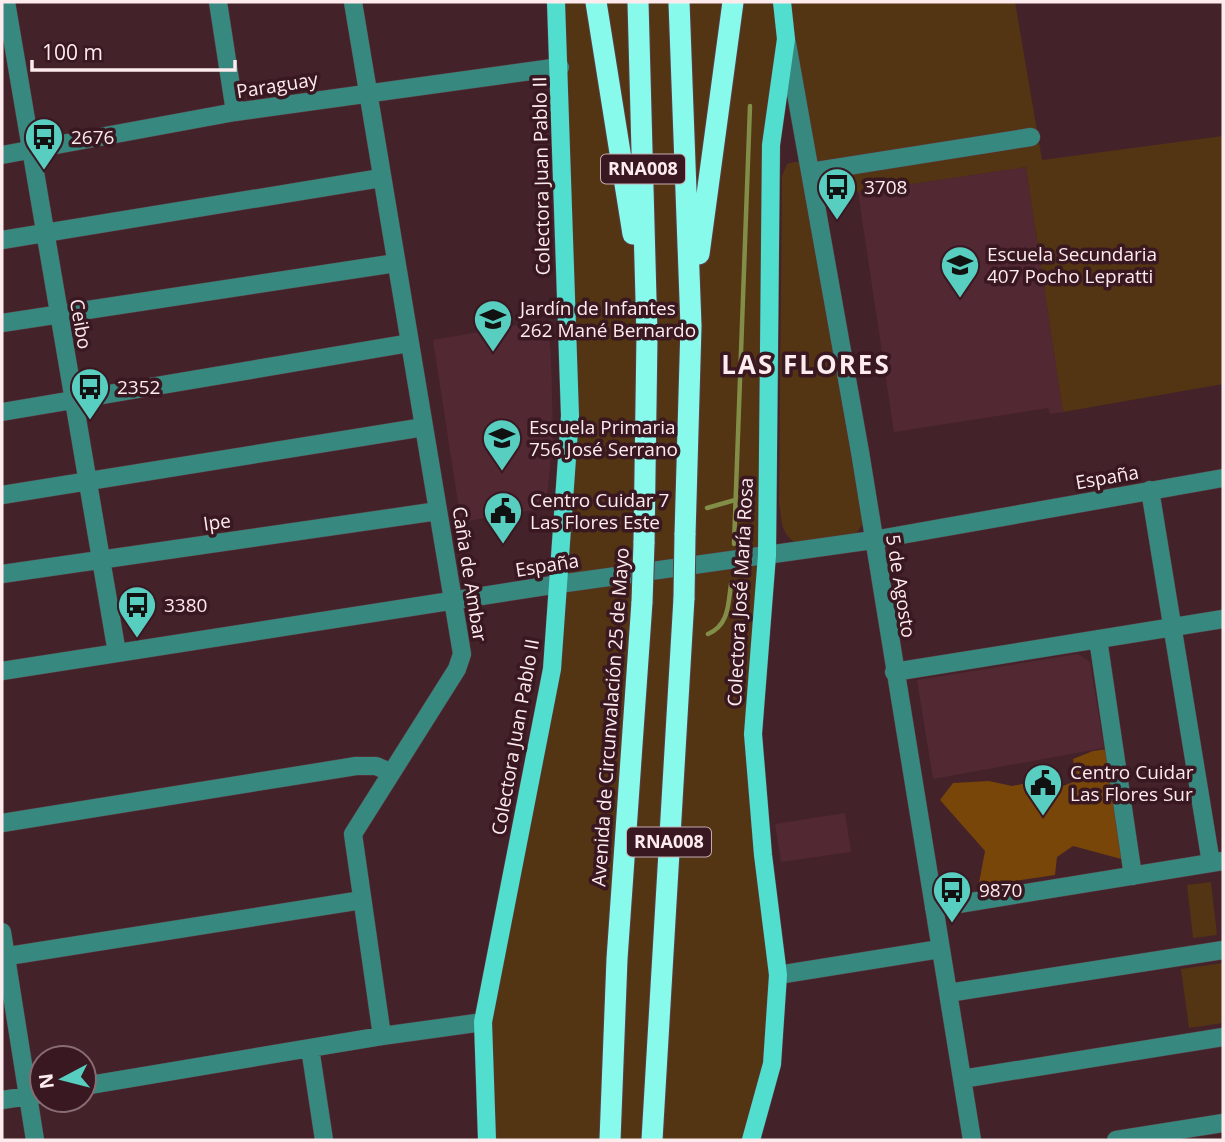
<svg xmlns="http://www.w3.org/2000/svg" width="1225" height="1142" viewBox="0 0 1225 1142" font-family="'Open Sans',sans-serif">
<rect width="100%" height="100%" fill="#44222a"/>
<path fill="#522833" d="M1026,167L1063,412L1050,414L1048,408L894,432L858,192Z
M547,320L551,355L553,435L546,508L461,522L433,340Z
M1078,654L1090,662L1104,748L933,779L917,680Z
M845,813L851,852L781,862L775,824Z"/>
<path fill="#533413" d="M556,2H782L771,145L753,734L778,975L751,1140H487L483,1022L552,669L570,416Z
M789,2H1015L1042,160L1223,136V384L1063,412L1026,167L858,192L838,186L822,189Z
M794,162H799L863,523L856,534L796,543C779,532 783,522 779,504L782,176L787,164Z
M1211,882L1217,935L1193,938L1187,885Z
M1223,963V1023L1189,1028L1181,969Z"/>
<path fill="#774608" d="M1108,749L1125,860L1073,846L1057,857L1055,875L1000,883H979L985,851L940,800L953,783L989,781L1012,786L1049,779L1063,786L1076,781L1073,759L1093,751Z"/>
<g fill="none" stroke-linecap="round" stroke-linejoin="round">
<path stroke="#828e47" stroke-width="4.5" d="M707,508L735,500
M734,544L750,106
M708,634C729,625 728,605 731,584"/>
<g stroke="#5e3e45" stroke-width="19">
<path id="minor" d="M6,2L117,653
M218,2L235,112
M353,2L462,654L457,669L353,834L382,1036
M787,43L860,452L972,1140
M2,155L235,112L560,67
M810,172L1031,137
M2,240L381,178
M2,323L396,263
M2,412L410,343
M1150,490L1211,863
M2,495L424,427
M2,574L438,511
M1098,639L1133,876
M2,671L559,584L873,540L1223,478
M894,672L1223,619
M2,823L356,766H376L390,772
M934,908L1223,861
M2,932L35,1140
M2,957L362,900
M778,975L940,949
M948,993L1223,950
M310,1048L324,1140
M962,1079L1223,1037
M84,1086L382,1036L483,1022
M2,1100L42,1094
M1116,1140L1223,1123"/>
</g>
<g stroke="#5e3e45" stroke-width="19">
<path id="major" d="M487,1140L483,1022L552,669L570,416L556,2
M751,1140L772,1064L778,975L763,855L753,734L767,555L771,145L786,39L782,2"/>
</g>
<g stroke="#5e3e45" stroke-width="23">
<path id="highway" d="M596,2L633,234
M638,2L647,336L644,543
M679,2L691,326L685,535
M699,254L733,2
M610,1140L617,959L642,602
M652,1140L684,598"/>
</g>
<use href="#minor" stroke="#37897f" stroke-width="18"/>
<use href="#major" stroke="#52decf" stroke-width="18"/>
<use href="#highway" stroke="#87faec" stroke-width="21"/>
<g stroke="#5e3e45" stroke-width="23" stroke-linecap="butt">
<path id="highway-bridge" d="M684,598L685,535
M642,602L644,543"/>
</g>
<use href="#highway-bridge" stroke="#87faec" stroke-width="21"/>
</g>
<defs>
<g id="bus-pin" transform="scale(2.0125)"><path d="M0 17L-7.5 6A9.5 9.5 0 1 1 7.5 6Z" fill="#58cec0" stroke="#391821"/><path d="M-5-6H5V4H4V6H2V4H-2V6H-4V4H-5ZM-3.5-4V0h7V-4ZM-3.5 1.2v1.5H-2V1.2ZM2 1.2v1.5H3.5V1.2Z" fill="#111"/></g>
<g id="school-pin" transform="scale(2.0125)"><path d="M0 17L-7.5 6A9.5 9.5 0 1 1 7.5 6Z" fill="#58cec0" stroke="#391821"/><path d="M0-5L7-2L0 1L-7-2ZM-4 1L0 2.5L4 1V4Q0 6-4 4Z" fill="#111"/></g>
<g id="civic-pin" transform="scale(2.0125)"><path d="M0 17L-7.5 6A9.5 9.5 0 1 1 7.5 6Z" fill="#58cec0" stroke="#391821"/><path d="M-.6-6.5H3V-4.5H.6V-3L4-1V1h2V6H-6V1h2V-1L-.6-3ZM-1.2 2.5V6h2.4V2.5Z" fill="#111"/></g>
</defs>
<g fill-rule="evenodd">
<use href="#bus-pin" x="44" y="137"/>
<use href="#bus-pin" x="837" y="187"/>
<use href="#school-pin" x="960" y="265"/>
<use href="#school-pin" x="493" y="319"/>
<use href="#bus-pin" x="90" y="387"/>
<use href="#school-pin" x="502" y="438"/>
<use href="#civic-pin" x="503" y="511"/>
<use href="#bus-pin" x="137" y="605"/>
<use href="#civic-pin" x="1043" y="783"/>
<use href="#bus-pin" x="952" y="890"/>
</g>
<g text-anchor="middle" stroke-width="7" stroke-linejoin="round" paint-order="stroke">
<g fill="#391821" stroke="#c3acb0" stroke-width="2">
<rect x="601" y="154.5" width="84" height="29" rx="5"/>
<rect x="627" y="827.5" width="84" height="29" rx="5"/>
</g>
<g font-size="18" font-weight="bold" fill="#feebee">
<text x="643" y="175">RNA008</text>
<text x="669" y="848">RNA008</text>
</g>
<g font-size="19" fill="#feebee" stroke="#391821">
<text transform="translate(277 85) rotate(-9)" y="7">Paraguay</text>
<text transform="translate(541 176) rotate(-91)" y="7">Colectora Juan Pablo II</text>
<text transform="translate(81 324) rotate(80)" y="7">Ceibo</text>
<text transform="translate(1107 477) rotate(-10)" y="7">España</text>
<text transform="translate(217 522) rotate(-8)" y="7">Ipe</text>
<text transform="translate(547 565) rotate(-9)" y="7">España</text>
<text transform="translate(470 574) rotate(81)" y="7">Caña de Ambar</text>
<text transform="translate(901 586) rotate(81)" y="7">5 de Agosto</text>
<text transform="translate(740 592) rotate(-87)" y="7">Colectora José María Rosa</text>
<text transform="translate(610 717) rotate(-86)" y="7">Avenida de Circunvalación 25 de Mayo</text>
<text transform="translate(515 737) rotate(-80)" y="7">Colectora Juan Pablo II</text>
</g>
<g font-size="19" fill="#feebee" stroke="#391821" text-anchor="start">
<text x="71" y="144">2676</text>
<text x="864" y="194">3708</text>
<text x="987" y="261">Escuela Secundaria<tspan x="987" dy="22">407 Pocho Lepratti</tspan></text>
<text x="520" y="315">Jardín de Infantes<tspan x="520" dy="22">262 Mané Bernardo</tspan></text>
<text x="117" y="394">2352</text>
<text x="529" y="434">Escuela Primaria<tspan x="529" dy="22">756 José Serrano</tspan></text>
<text x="530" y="507">Centro Cuidar 7<tspan x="530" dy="22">Las Flores Este</tspan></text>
<text x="164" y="612">3380</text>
<text x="1070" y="779">Centro Cuidar<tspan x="1070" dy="22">Las Flores Sur</tspan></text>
<text x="979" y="897">9870</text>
</g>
<g font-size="26" font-weight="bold" letter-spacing="2" fill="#feebee" stroke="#391821">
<text x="806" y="374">LAS FLORES</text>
</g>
</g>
<rect width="1225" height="1142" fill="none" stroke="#feebee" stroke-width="7"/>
<g transform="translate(63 1079) rotate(263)"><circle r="33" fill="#391821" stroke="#886c73" stroke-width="2"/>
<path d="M0-5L12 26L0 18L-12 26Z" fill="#58cec0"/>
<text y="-10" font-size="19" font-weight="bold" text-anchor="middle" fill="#feebee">N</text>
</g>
<path d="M32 60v10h203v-10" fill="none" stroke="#feebee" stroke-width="3.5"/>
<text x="42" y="60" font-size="21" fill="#feebee" stroke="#391821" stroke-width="5" paint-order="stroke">100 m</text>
</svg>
